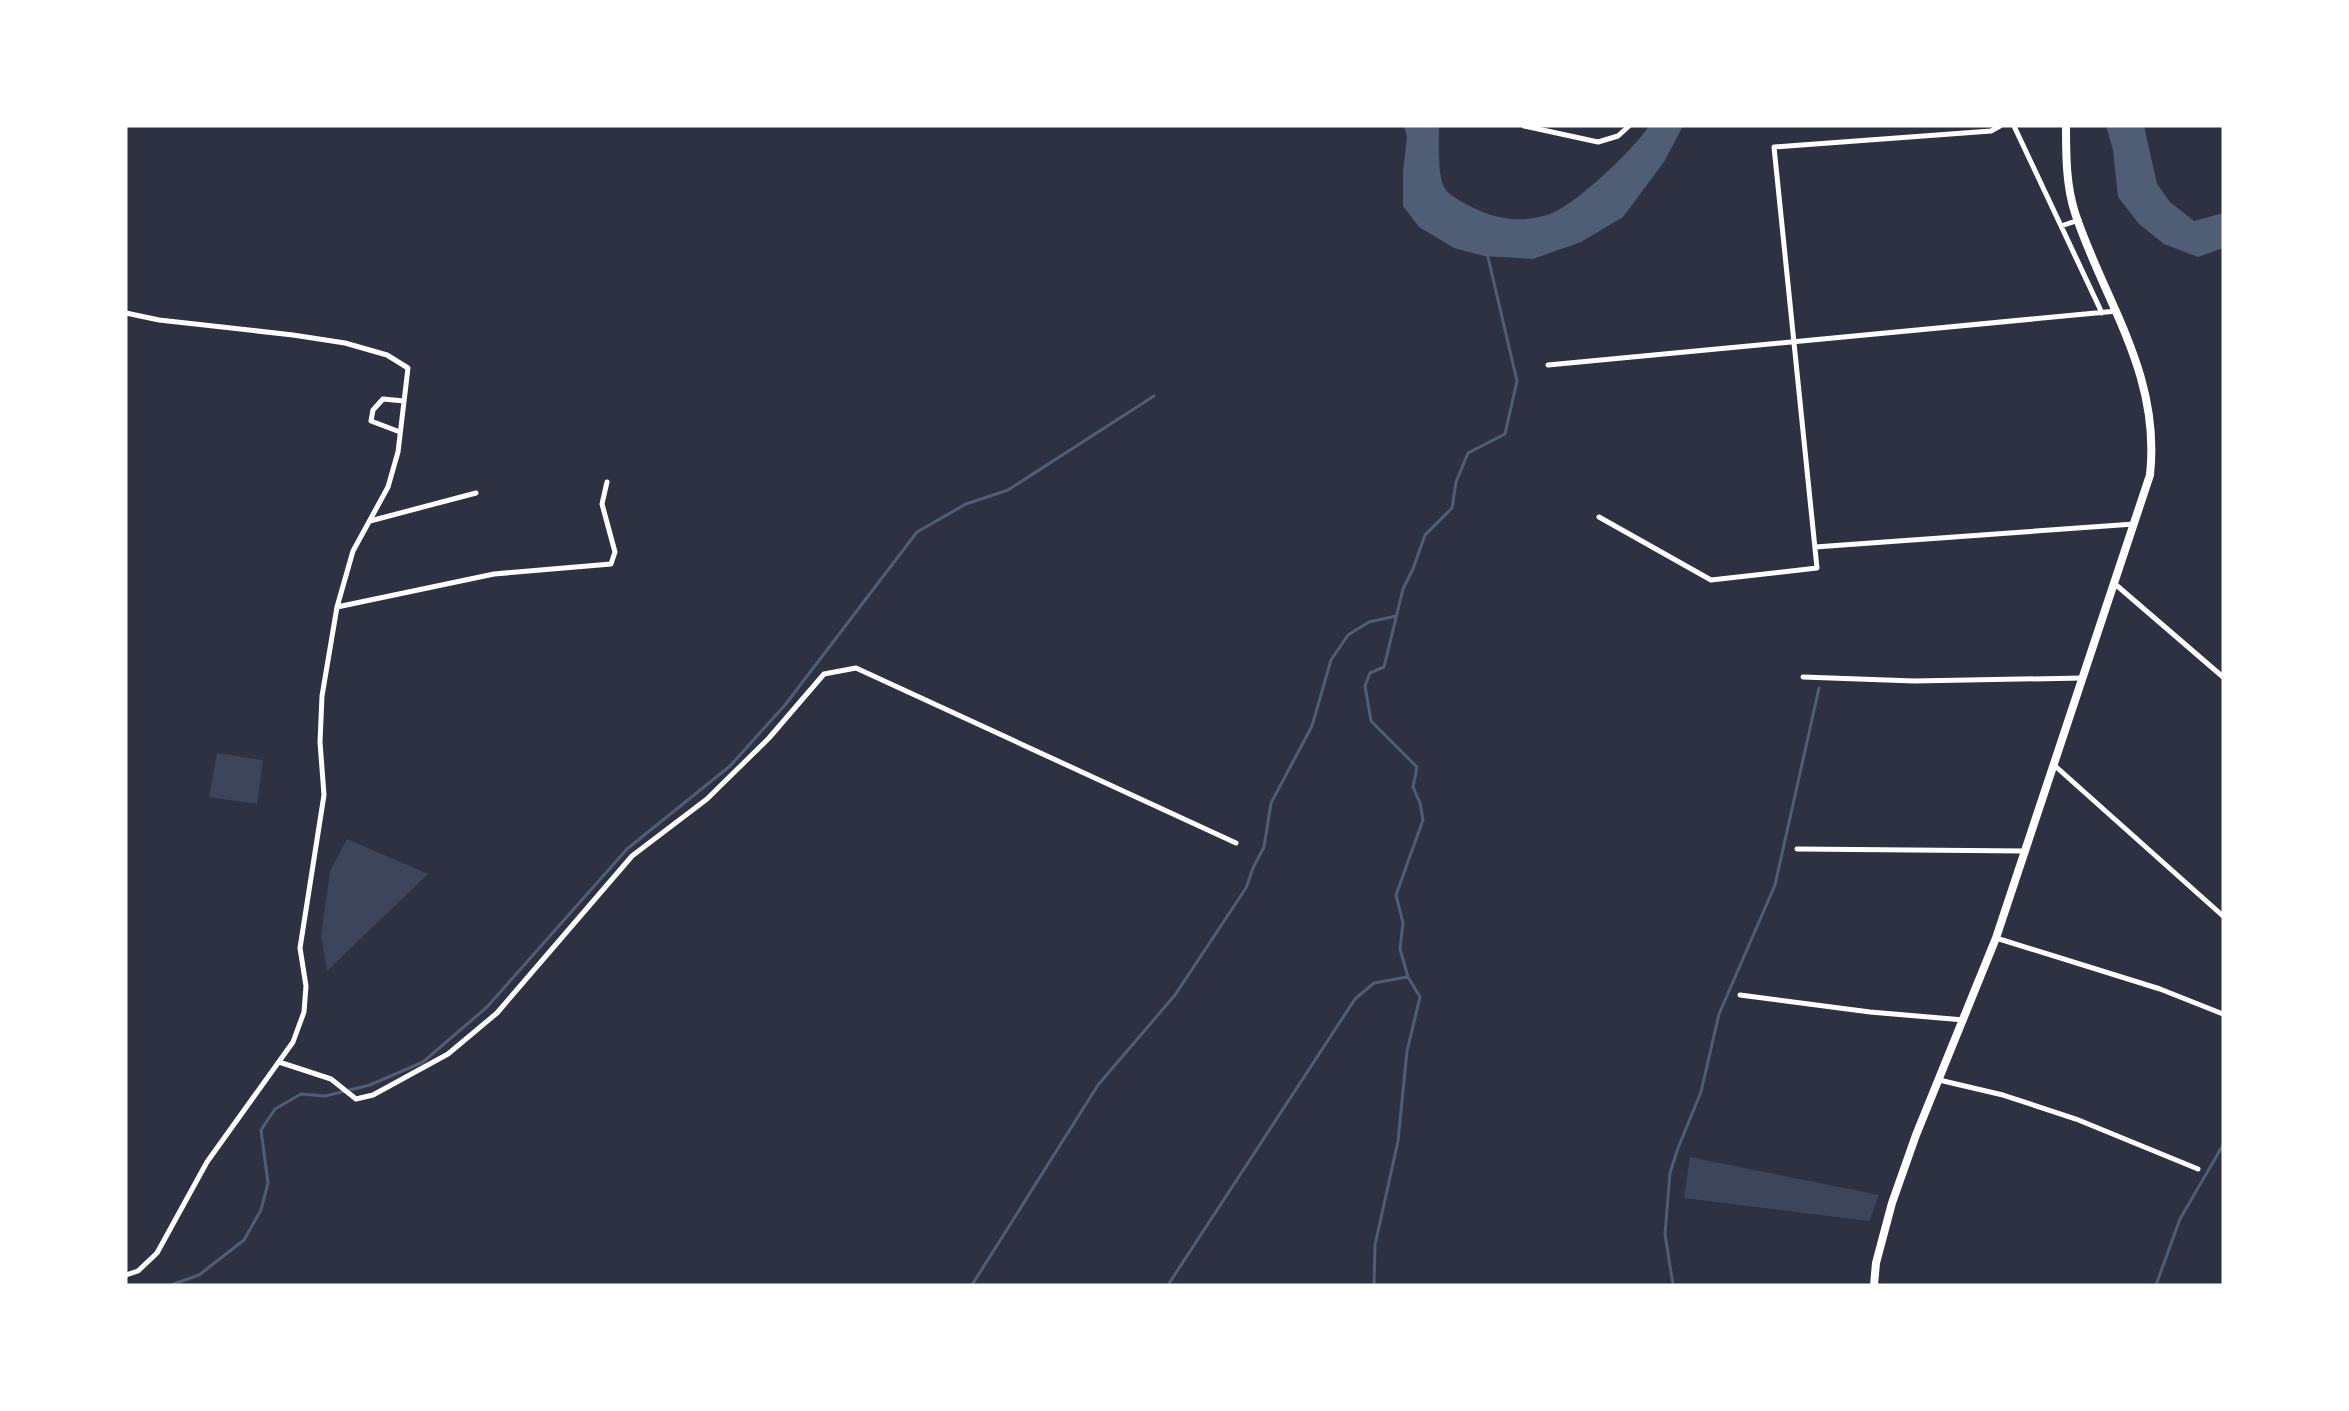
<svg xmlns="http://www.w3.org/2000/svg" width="2349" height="1411" viewBox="0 0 2349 1411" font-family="'Alegreya Sans',sans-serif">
<rect width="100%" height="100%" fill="#2d3142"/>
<path fill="#3c4559" d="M217,753L263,760L257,804L209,797Z
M347,839L428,874L327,971L321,935L330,871Z
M1690,1157L1879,1195L1869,1221L1684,1198Z"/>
<path fill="#4f5d75" d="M1404,126H1439C1439,141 1437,177 1445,189C1449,194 1458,200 1464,203C1491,218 1515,224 1547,215C1573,208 1634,149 1649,126H1683L1664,162L1623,217L1581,242L1533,259L1484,256L1454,248L1419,227L1403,206V172L1407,137Z
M2106,126H2144L2157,184L2170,202L2194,221L2223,213V248L2198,257L2164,244L2139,224L2118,197L2113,150Z"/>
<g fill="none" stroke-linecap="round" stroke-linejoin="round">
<path stroke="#4f5d75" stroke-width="3" d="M171,1285L199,1275L244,1240L261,1210L268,1183L261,1130L275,1109L301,1094L325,1096L370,1085L423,1062L487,1007L627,849L730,766L785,705L917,532L966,504L1008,490L1154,396
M972,1285L1098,1085L1175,995L1246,888L1253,868L1264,847L1271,803L1312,726L1331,660L1348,635L1369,622L1396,616
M1168,1285L1355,999L1374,983L1407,977
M1374,1285L1375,1245L1398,1141L1407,1051L1420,997L1408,977L1400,949L1403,923L1396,895L1423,820L1420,803L1413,787L1417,767L1371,721L1365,686L1370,673L1384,667L1403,589L1413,569L1425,535L1452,508L1456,482L1468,453L1505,434L1517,381L1487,253
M1673,1285L1665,1234L1670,1173L1678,1148L1701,1092L1719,1014L1775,885L1819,688
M2156,1285L2180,1219L2223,1145"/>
<path stroke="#fff" stroke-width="5" d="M1524,126L1598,142L1618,136L1629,126
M2014,126L2102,313
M2061,226L2079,220
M126,313L159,320L293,335L345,343L387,355L408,368L398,452L388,487L353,551L337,607L322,696L320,742L324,795L300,948L306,986L304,1012L293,1042L207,1162L157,1253L138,1271L126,1275
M1548,365L2117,311
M400,432L371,421L373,410L383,399L404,401
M1599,517L1711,580L1817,568L1774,147L1991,131L2000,126
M370,521L476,493
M1815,547L2134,524
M2115,584L2223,677
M337,607L494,574L611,564L615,552L602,504L607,482
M1803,677L1914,681L2083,678
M2054,765L2223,916
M1797,849L2025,851
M1996,938L2160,989L2223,1014
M1740,995L1870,1012L1964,1020
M279,1062L331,1079L356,1099L373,1095L448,1054L497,1013L632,856L707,799L769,738L824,674L856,668L1236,843
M1939,1080L2003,1095L2076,1119L2198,1169"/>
<path stroke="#fff" stroke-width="8" d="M1874,1285L1876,1263L1892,1203L1916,1135L1996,938L2150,475C2161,374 2105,303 2075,213C2066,185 2066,155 2066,126"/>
</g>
<rect width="2349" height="1411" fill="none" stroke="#ffffff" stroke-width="255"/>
</svg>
